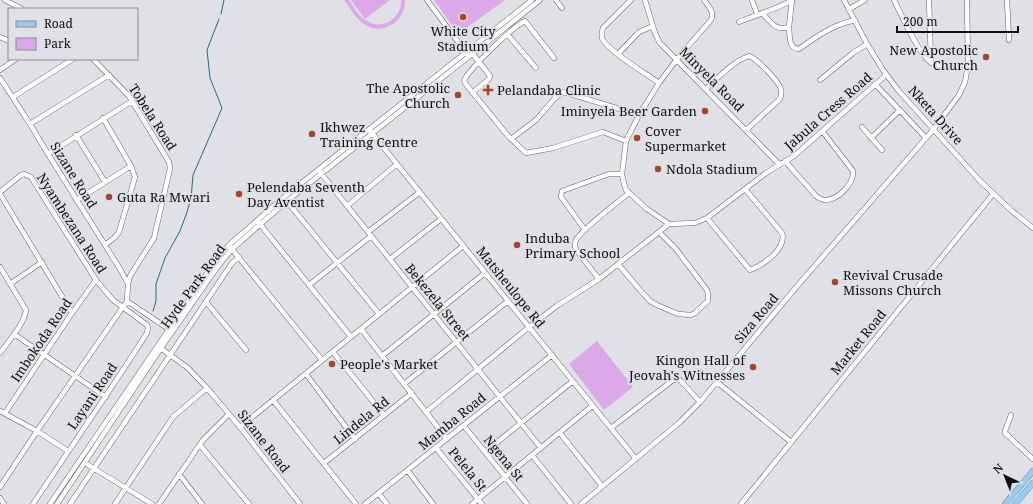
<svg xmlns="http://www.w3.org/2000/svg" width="1033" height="504" viewBox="0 0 1033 504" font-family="'Noto Serif',serif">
<rect width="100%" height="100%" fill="#dfe1e6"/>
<path fill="#dba9e8" d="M344,0H349C354,7 359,17 367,21C383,31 402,18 401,0H405C406,21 382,37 364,24C356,19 350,8 344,0Z
M351,0H390L365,19Z
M434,0H505L458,34Z
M597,341L633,387L604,410L569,364Z"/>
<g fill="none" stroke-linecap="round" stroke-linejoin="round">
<path stroke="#1c6e80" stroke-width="1" d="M221,14L224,0
M153,311L156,301V284L165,258L180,231L186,215L191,199L193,175L222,108L210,78L207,50L219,19"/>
<g stroke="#606266" stroke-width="5.5">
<path id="minor" d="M5,0L22,9
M427,0L467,54
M556,0L562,8
M631,0L603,28C602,31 601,34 602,38C606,50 647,74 659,83
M645,0L655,33L660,43L779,164
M704,0C708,6 715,12 711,20L677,59L659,83L639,115L626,141L622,174L623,180L626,190L647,209L669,224L695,223L707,218L766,173L794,156L886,75
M752,0L757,14
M844,0L867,44L883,70L898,90L980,181L1012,211L1033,228
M894,0C901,14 920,58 933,64C941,67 959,65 968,65
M929,0L931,62
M1007,0L1009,40
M849,9L865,0
M762,13C772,23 775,31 789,27L792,0
M739,22C757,14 776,10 792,0
M789,27C790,36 788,48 799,49C817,36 833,25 855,20
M508,35L536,68
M0,37L9,41
M472,53L490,76L489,79L472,93
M618,54L639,32L653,26
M554,58L525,21C511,28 475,64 466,77C464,80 464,80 465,83L508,136L526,153L553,148L603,132L626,141
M93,59L129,96L169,162L170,168L169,173L154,238L130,276L128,284L127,301L170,330
M0,70L16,59
M0,78L30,124L48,154L120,269L128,284
M820,80L853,53L867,44
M875,84L926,138
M706,89C719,77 732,62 749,56C756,58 780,82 781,90C782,93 781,96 780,99L746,130
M13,97L73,59
M103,118L131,166L135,177L119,232L115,237L105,245
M30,124L109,75
M862,127L882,150
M371,132L636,459
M76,135L105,182
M871,138L900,110
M511,139L536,120L556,97L564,92L639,115
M48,154L132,101
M785,161L816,196C819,198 822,200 825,200C839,200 854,183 853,171L823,132
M320,172L541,448
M0,192L21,175L24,174L31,177L96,280L113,300L147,325L148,328L147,333C110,391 71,447 33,504
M0,194L72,313
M285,199L379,314
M77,200L131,166
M347,206L397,164
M707,218L750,270C763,265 787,249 782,233L745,189
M259,223L351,337
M585,230L561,197L562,191L609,174H622
M368,232L420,192
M231,248L322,360
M390,259L441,219
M618,264L640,290L650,301L657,305L678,314L691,315L695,313L708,301V294L707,290L676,249L659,232
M0,267L26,310C25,323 8,342 0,353
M599,279L576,250C575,246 574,244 576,240C583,228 616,204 629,193
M10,284L42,262
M309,285L371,236
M206,302L246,350
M361,329L447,439
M14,334L106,397
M159,347L188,368L207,388L240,427L300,504
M333,352L384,415
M382,356L485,273
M306,374L355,439
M717,382L791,442
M404,384L508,301
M273,400L356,504
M0,411L37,431L68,451
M426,412L529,327L558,305L599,279L669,224
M5,413L72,313L96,280
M1011,415L1005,431V433L1033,459
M464,426L527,504
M240,427L463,246
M611,428L673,380L678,379L681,381L700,402
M560,433L602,486
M200,445L249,504
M436,448L482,504
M485,452L573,381
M532,455L571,504
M85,463L152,504
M324,463L412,393
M408,471L433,504
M179,474L202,504
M0,487L37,431L127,301
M379,494L387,504
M0,498L4,504
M50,504L212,266L229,245L284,197L532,0
M57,504L161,348L216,269L232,249L287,201L540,0
M70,504L232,263L239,257
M115,504L173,417L207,388
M159,504L203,440L229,414
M365,504L552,355
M472,504L592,406
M581,504L679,423L700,402L799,284L933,130L959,95L965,82L968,65L967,0
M741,504L993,194"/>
</g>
<g stroke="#3c729a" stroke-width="6">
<path id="major" d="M1005,504L1033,471
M1015,504L1033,483"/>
</g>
<use href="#minor" stroke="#fff" stroke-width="4.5"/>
<use href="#major" stroke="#9acbef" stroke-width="5.5"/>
</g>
<g fill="#ab4326" stroke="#dfe1e6" stroke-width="1.5">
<circle cx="463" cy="17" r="4"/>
<circle cx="986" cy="57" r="4"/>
<path d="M486 84h4v4h4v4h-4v4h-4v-4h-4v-4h4z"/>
<circle cx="458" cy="95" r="4"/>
<circle cx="705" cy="111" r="4"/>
<circle cx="312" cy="134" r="4"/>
<circle cx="637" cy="138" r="4"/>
<circle cx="658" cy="169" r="4"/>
<circle cx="239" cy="194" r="4"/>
<circle cx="109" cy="197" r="4"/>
<circle cx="517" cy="245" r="4"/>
<circle cx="835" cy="282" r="4"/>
<circle cx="332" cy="364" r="4"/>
<circle cx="753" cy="367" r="4"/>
</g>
<g text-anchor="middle" stroke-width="3.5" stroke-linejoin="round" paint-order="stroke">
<g font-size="13" fill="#0d0d0f" stroke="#dfe1e6" text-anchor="start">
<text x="463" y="36" text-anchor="middle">White City<tspan x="463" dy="15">Stadium</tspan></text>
<text x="978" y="55" text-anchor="end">New Apostolic<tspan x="978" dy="15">Church</tspan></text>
<text x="450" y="93" text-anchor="end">The Apostolic<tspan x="450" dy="15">Church</tspan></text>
<text x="497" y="95">Pelandaba Clinic</text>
<text x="697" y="116" text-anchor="end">Iminyela Beer Garden</text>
<text x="320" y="132">Ikhwez<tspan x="320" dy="15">Training Centre</tspan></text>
<text x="645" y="136">Cover<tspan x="645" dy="15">Supermarket</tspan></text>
<text x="666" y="174">Ndola Stadium</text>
<text x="247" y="192">Pelendaba Seventh<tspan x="247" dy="15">Day Aventist</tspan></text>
<text x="117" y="202">Guta Ra Mwari</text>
<text x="525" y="243">Induba<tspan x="525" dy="15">Primary School</tspan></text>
<text x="843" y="280">Revival Crusade<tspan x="843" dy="15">Missons Church</tspan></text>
<text x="745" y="365" text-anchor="end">Kingon Hall of<tspan x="745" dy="15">Jeovah's Witnesses</tspan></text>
<text x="340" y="369">People's Market</text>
</g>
<g font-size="13" fill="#0d0d0f" stroke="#dfe1e6">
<text transform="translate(712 79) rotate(45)" y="5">Minyela Road</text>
<text transform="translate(828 111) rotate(-41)" y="5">Jabula Cress Road</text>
<text transform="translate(936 115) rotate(48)" y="5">Nketa Drive</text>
<text transform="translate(153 117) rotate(57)" y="5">Tobela Road</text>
<text transform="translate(74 175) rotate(58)" y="5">Sizane Road</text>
<text transform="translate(72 223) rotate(57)" y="5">Nyambezana Road</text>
<text transform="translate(193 286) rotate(-54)" y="5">Hyde Park Road</text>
<text transform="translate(511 287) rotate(51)" y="5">Matsheulope Rd</text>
<text transform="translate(438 302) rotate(51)" y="5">Bekezela Street</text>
<text transform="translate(756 318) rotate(-50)" y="5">Siza Road</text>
<text transform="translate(41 340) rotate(-56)" y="5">Imbokoda Road</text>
<text transform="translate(858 342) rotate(-51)" y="5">Market Road</text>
<text transform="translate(92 396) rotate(-56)" y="5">Layani Road</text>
<text transform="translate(361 420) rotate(-39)" y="5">Lindela Rd</text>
<text transform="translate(452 421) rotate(-39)" y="5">Mamba Road</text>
<text transform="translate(264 441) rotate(52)" y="5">Sizane Road</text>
<text transform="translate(504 458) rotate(51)" y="5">Ngena St</text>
<text transform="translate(468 469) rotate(51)" y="5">Pelela St</text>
</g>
</g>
<rect x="8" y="8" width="130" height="52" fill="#dfe1e6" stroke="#8b8c90"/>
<rect x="16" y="21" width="20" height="6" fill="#9acbef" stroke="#8b8c90"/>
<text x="44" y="28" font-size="12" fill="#0d0d0f">Road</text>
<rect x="16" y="38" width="20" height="12" fill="#dba9e8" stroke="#8b8c90"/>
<text x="44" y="48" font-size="12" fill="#0d0d0f">Park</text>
<g transform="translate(1005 476) rotate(317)" stroke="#dfe1e6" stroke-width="3" paint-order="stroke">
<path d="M0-3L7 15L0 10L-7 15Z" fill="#0d0d0f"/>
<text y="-6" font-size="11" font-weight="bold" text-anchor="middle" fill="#0d0d0f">N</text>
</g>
<path d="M897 26v6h121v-6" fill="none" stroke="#0d0d0f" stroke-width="2"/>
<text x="903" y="26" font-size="12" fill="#0d0d0f" stroke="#dfe1e6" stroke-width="3" paint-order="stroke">200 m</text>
</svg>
